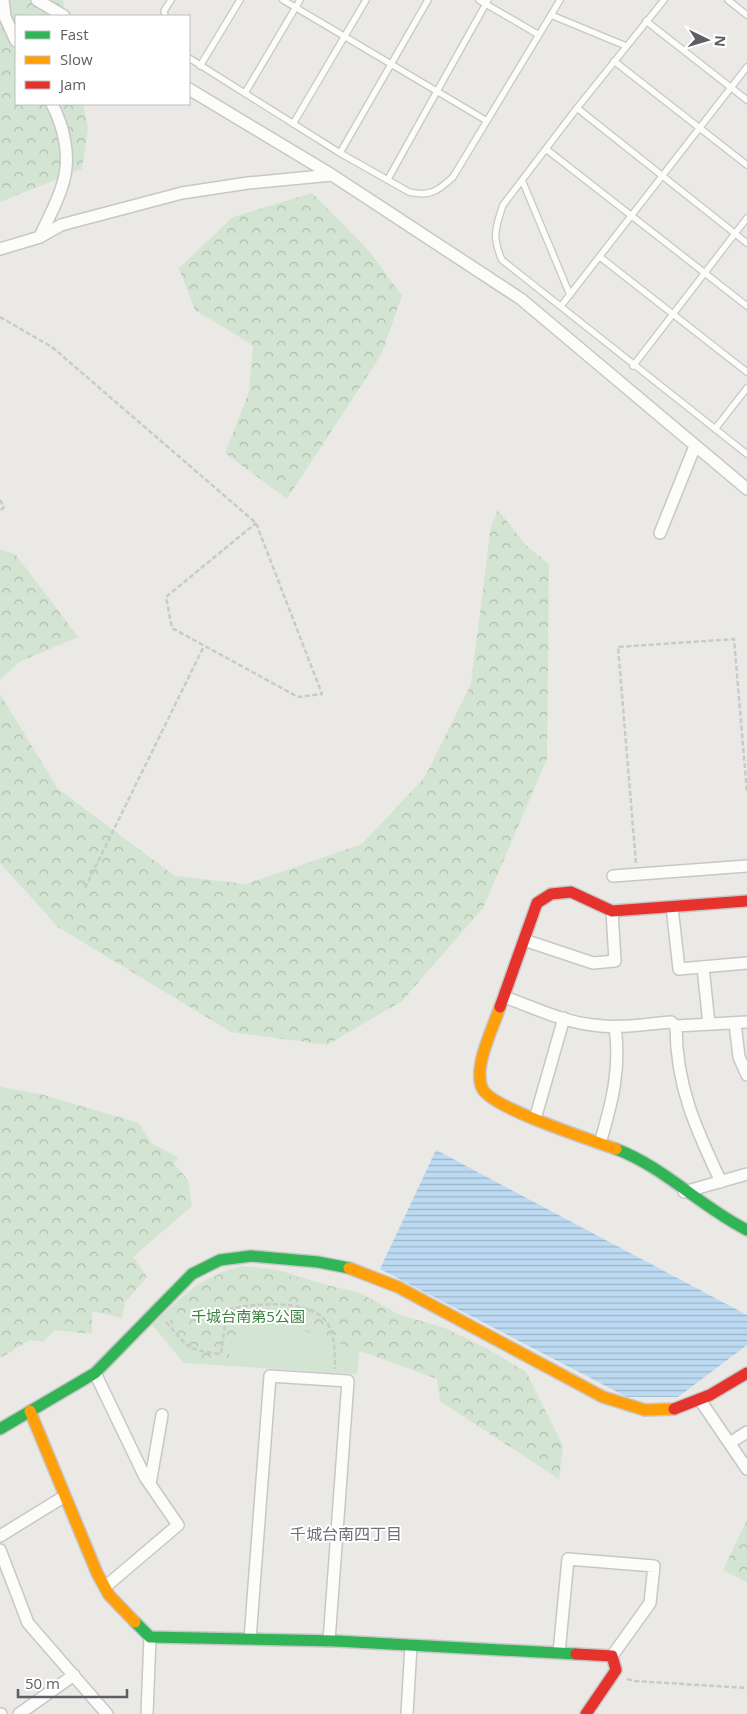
<svg xmlns="http://www.w3.org/2000/svg" width="747" height="1714" viewBox="0 0 747 1714" font-family="'Open Sans','Noto Sans JP',sans-serif">
<defs>
<pattern id="forest-crowns" width="20" height="18" patternUnits="userSpaceOnUse" patternTransform="scale(1.25)"><rect width="20" height="18" fill="#d3e5d2"/><path d="M2 6a3 3 0 1 1 6 0M12 15a3 3 0 1 1 6 0" fill="none" stroke="#aebdae"/></pattern>
<pattern id="water-rules" width="6" height="5" patternUnits="userSpaceOnUse" patternTransform="scale(1.25)"><rect width="6" height="5" fill="#bcdaf2"/><path d="M0 2.5h6" fill="none" stroke="#9cb4c7"/></pattern>
</defs>
<rect width="100%" height="100%" fill="#eae9e5"/>
<path fill="#d3e5d2" d="M243,1266L278,1270L364,1297L357,1374L184,1363L152,1325C182,1297 201,1275 243,1266Z"/>
<path fill="url(#forest-crowns)" d="M0,0H63L65,16H16V104H83L88,128L82,169L0,202Z
M312,193L370,252L402,296L381,355L287,499L225,453L249,392L253,345L195,310L179,268L233,217Z
M498,510L526,545L549,564L547,759L483,908L402,1001L327,1045L231,1032L58,927L0,863V694L58,789L175,876L246,884L362,844L425,777L471,684L491,526Z
M0,549L16,555L78,637L19,662L0,680Z
M0,1087L40,1094L139,1123L152,1144L178,1157L174,1164L188,1180L192,1206L133,1257L147,1277L125,1302L122,1318L92,1311V1334L55,1330L43,1342L30,1340L0,1358Z
M223,1272H261L294,1277L360,1293L400,1315L445,1328L488,1349L526,1372L563,1446L559,1479L440,1401L437,1379L297,1328L269,1323L242,1324L228,1358H189L164,1332C180,1298 192,1290 223,1272Z
M747,1520V1582L723,1570Z"/>
<path fill="url(#water-rules)" d="M436,1150L747,1315V1345L678,1397H627L380,1269Z"/>
<g fill="none" stroke-linecap="round" stroke-linejoin="round">
<g stroke="#c7c7c7" stroke-width="8">
<path id="lane" d="M283,0L487,121
M479,0L539,35
M664,0L577,108L503,205C495,228 492,238 502,260L747,454
M728,0L747,15
M551,15L626,46
M165,16L164,11L171,0
M646,21L747,100
M189,58L340,153L409,192C430,197 438,191 453,177L560,0
M614,61L747,165
M200,66L240,0
M245,93L300,0
M577,108L747,243
M293,124L366,0
M546,149L747,306
M340,153L428,0
M388,179L488,0
M522,180L570,295
M600,257L747,372
M561,306L747,67
M633,366L747,218
M715,429L747,388"/>
</g>
<g stroke="#c7c7c7" stroke-width="14">
<path id="street" d="M3,0L5,17L16,41
M37,0L64,16
M189,89L332,175L521,299L747,489
M40,237C47,220 58,202 63,183C71,157 64,127 52,104
M0,249L40,237L61,225L182,193L248,183L332,175
M660,533L695,446
M613,876L747,866
M672,907L679,969L747,963
M524,940L593,963L615,961L612,911
M703,967L709,1024
M504,997C533,1007 563,1022 593,1025C618,1029 645,1024 671,1022L676,1026L747,1022
M735,1023L739,1057L747,1075
M676,1026C676,1086 696,1129 721,1182
M535,1119L564,1018
M600,1143C612,1103 621,1068 615,1027
M684,1192L747,1174
M95,1373L145,1477L178,1525L105,1587
M700,1400L747,1469
M730,1443L747,1432
M150,1484L162,1415
M0,1536L65,1496
M0,1550L28,1623L107,1714
M250,1639L270,1376L348,1381L329,1641
M559,1653L568,1559L654,1566L650,1603L612,1656
M0,1714H1
M19,1714L74,1675
M147,1714L150,1637
M407,1714L411,1645"/>
</g>
<g stroke="#c7c7c6" stroke-width="14">
<path id="fast" d="M616,1149C664,1167 701,1207 747,1230
M0,1429L95,1373L192,1274L220,1260L251,1256L318,1262L349,1268
M135,1622L150,1637L336,1641L576,1654"/>
</g>
<g stroke="#c7c7c6" stroke-width="14">
<path id="slow" d="M500,1007C493,1028 473,1067 482,1088C490,1108 592,1140 616,1149
M349,1268L398,1287L603,1397L645,1410L674,1409
M30,1411L97,1573L109,1595L135,1622"/>
</g>
<g stroke="#c7c7c6" stroke-width="14">
<path id="jam" d="M500,1007L537,903L551,894L571,892L612,911L747,901
M674,1409L710,1395L747,1373
M576,1654L612,1656L616,1670L586,1714"/>
</g>
<path stroke="#c8cbc9" stroke-width="2.5" stroke-dasharray="5 2.5" stroke-linecap="butt" d="M0,317L52,347L256,523L322,694L298,697L172,628L166,597L256,523
M0,500L4,507L0,511
M636,863L618,647L734,639L747,793
M85,888L204,646
M166,1322C189,1348 186,1350 221,1354L227,1310C252,1303 315,1297 329,1326C335,1338 335,1356 335,1369
M627,1679L635,1681L747,1688"/>
<use href="#lane" stroke="#fcfcfb" stroke-width="5.5"/>
<use href="#street" stroke="#fcfcfb" stroke-width="11"/>
<use href="#fast" stroke="#30b455" stroke-width="11"/>
<use href="#slow" stroke="#ff9f0a" stroke-width="11"/>
<use href="#jam" stroke="#e5322d" stroke-width="11"/>
</g>
<g text-anchor="middle" stroke-width="4" stroke-linejoin="round" paint-order="stroke">
<g font-size="15" fill="#3c8140" stroke="#fff">
<text x="248" y="1322">千城台南第5公園</text>
</g>
<g font-size="16" fill="#6c7074" stroke="#fff">
<text x="346" y="1540">千城台南四丁目</text>
</g>
</g>
<rect x="15" y="15" width="175" height="90" fill="#ffffff" stroke="#bdbfc0"/>
<rect x="25" y="31" width="25" height="8" fill="#30b455" stroke="#bdbfc0"/>
<text x="60" y="40" font-size="15" fill="#5b5e62">Fast</text>
<rect x="25" y="56" width="25" height="8" fill="#ff9f0a" stroke="#bdbfc0"/>
<text x="60" y="65" font-size="15" fill="#5b5e62">Slow</text>
<rect x="25" y="81" width="25" height="8" fill="#e5322d" stroke="#bdbfc0"/>
<text x="60" y="90" font-size="15" fill="#5b5e62">Jam</text>
<g transform="translate(707 40) rotate(95)" stroke="#ffffff" stroke-width="4" paint-order="stroke">
<path d="M0-4L9 19L0 12L-9 19Z" fill="#5b5e62"/>
<text y="-8" font-size="14" font-weight="bold" text-anchor="middle" fill="#5b5e62">N</text>
</g>
<path d="M18 1689v8h109v-8" fill="none" stroke="#5b5e62" stroke-width="2.5"/>
<text x="25" y="1689" font-size="15" fill="#5b5e62" stroke="#ffffff" stroke-width="4" paint-order="stroke">50 m</text>
</svg>
